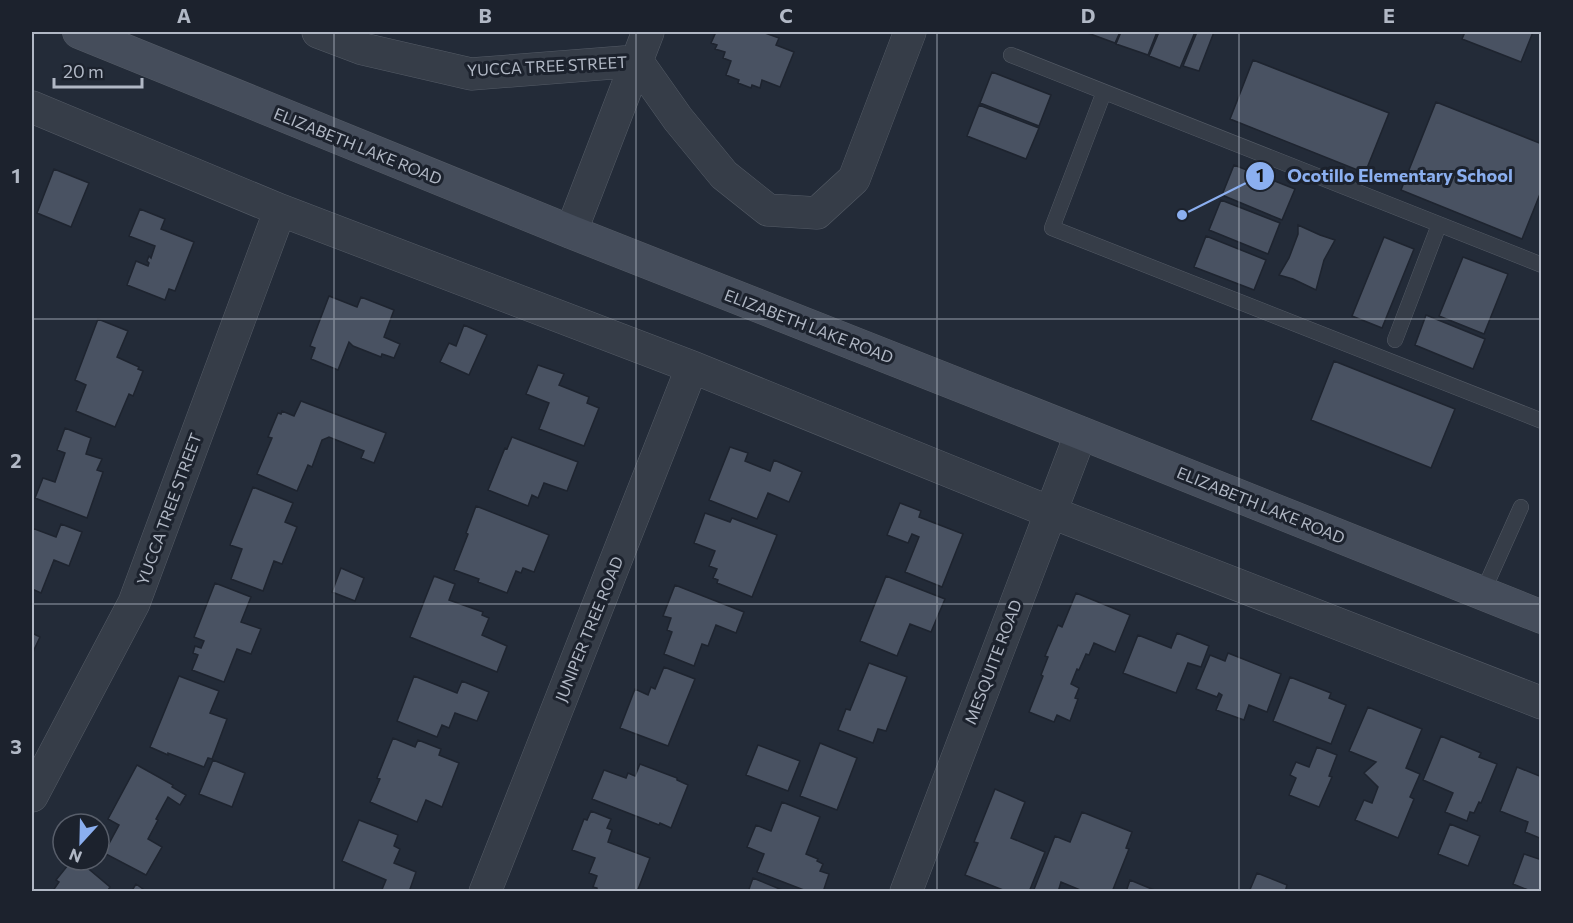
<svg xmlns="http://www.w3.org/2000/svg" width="1573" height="923" viewBox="0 0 1573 923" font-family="Commissioner,sans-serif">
<rect width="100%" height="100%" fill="#232b38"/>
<path fill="#495262" stroke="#1e242f" stroke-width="1.5" d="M716,32H762L779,38L776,45L794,52L780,87L762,80L760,88L752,85L751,88L738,83L739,80L726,75L731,61L723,58L725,52L715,49L717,45L711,43Z
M1085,32H1120L1115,43Z
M1121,32H1157L1148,55L1116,44Z
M1159,32H1195L1180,68L1149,56Z
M1197,32H1214L1199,71L1183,66Z
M1465,32H1533L1521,62L1462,39Z
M1253,60L1389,113L1365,173L1230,119Z
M992,72L1051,95L1039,126L980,103Z
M1436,102L1542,144V189L1522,239L1401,190Z
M979,105L1039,128L1026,159L967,136Z
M1234,165L1295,189L1282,220L1222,195Z
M54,169L89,183L71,227L37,213Z
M1221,200L1280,223L1268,254L1209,230Z
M140,209L165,219L161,229L194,242L175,291L169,289L165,300L127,285L136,261L148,266L149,263L147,261L149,256L151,258L155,246L129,236Z
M1298,225L1320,235L1335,240L1324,260L1316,290L1293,279L1279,275L1289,258L1298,234Z
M1206,236L1266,260L1254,290L1194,267Z
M1384,237L1414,249L1382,328L1352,316Z
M1463,257L1508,274L1484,334L1439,316Z
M329,296L357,307L361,297L394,310L384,337L400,344L394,358L382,354L381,357L353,346L349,342L338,370L311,359L315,348L310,346Z
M1426,315L1485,339L1473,369L1415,345Z
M98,319L128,331L117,357L139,367L138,369L143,371L133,396L129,394L115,427L76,411L86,385L75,380Z
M464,325L487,335L469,375L440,362L449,343L456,346Z
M1334,361L1455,409L1431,468L1311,420Z
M538,365L564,374L559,385L589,397L587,403L599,408L584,446L539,429L549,403L526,394Z
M301,401L386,433L374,463L361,458L364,451L329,437L322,440L312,467L308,465L297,491L257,474L272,438L268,437L278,413L281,414L282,411L294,416Z
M65,428L91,438L86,454L102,459L97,470L103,472L87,518L35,498L43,478L55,482L65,453L57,450Z
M512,437L578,462L567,491L544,483L538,498L532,495L528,506L488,490L505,448L507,449Z
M730,447L748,453L745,461L770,471L774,460L802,472L789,502L768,493L757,519L709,500Z
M253,487L293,503L285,522L297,527L282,564L274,561L263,591L231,579L242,549L230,545Z
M900,503L921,511L919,517L963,534L942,587L905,572L919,537L912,534L908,543L887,535Z
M476,506L549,535L534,572L523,568L521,573L516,571L507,593L478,582L479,579L454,570L468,534L466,533Z
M705,513L730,522L732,518L777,535L752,597L717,583L718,580L713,578L717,569L709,566L715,551L694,543Z
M61,524L82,532L69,566L54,560L41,593L32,589V528L56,537Z
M341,568L364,578L355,601L332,592Z
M434,576L455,584L449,600L483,612L482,615L489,618L482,635L507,646L497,672L410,637Z
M886,576L945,599L931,632L910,624L897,656L860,641Z
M215,583L251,597L241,622L261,629L251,654L237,649L224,682L192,670L198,655L193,653L195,646L201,648L204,641L194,637Z
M675,585L744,612L736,633L716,625L708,646L702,644L694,666L664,654L672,632L667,630L671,618L663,616Z
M1076,593L1130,615L1115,652L1094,643L1089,655L1086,654L1079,670L1077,669L1071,684L1079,688L1075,698L1078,699L1070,721L1057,715L1054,722L1029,712L1043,676L1041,675L1048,657L1045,656L1058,625L1062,627Z
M32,633L40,637L32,654Z
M1177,633L1209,646L1201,667L1188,663L1176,693L1123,673L1138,635L1171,648Z
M1228,653L1281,674L1267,712L1249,705L1244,720L1216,710L1222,695L1219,693L1217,697L1196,689L1210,655L1225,661Z
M869,663L907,677L886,731L878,729L873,743L838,730L846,709L850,710Z
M664,667L695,679L668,746L620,728L635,689L648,695L651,687L655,689Z
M179,676L219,691L210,713L227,719L212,759L208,758L204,767L168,753V755L150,747Z
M414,676L457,693L462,681L489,692L477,721L455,713L449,728L442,725L437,737L397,721Z
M1290,677L1331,693L1329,698L1346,705L1331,744L1273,721Z
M1368,707L1422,729L1406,768L1420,774L1410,797L1414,799L1398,838L1355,820L1364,800L1372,803L1378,787L1364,773L1376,762L1349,751Z
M1441,736L1481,753L1479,757L1497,764L1481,803L1479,802L1474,813L1470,812L1467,821L1445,812L1453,793L1423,780Z
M393,738L415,747L418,740L441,749L439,755L459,763L442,807L426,800L417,822L370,802L380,779L377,778Z
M820,743L857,758L837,810L800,796Z
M758,745L800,761L788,791L746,775Z
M1317,747L1337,755L1329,776L1332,777L1319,807L1289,795L1296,778L1290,775L1296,762L1309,767Z
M213,760L245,773L232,807L199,794Z
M640,764L677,778V780L688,785L671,828L660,823L659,825L592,799L604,770L626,778L628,773L635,776Z
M137,765L173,785L172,787L186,795L180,805L168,797L156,819L158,820L148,839L162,847L146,875L104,853L119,825L108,819Z
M1517,767L1542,777V839L1525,832L1528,822L1500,811Z
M995,789L1025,802L1011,838L1045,852L1029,892H1008L965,875L978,843L974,842Z
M782,802L820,817L806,854L818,859L817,861L823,864L820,871L829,874L823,892H809L757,872L764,854L747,847L756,825L771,831Z
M591,811L611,819L607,828L612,830L608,842L650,858L637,892H601L597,890V888L593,887L597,876L589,873L595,858L572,850L584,819L587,820Z
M1082,812L1132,832L1126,848L1129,849L1112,892H1085L1061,882L1058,892H1033L1055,836L1070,842Z
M359,820L398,835L394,846L400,849L394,863L416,872L409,892H381L386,880L342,861Z
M1450,824L1480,836L1468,866L1438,854Z
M1524,854L1542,860V892H1533L1513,884Z
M72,860H78L110,887L107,892H52L59,882L56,880Z
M1257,873L1287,885L1285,892H1249Z
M753,878L787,892H748Z
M1130,880L1159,892H1126Z
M136,884L147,892H131Z"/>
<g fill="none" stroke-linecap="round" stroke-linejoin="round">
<g stroke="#545b66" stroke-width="16">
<path id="lane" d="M1011,55L1542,265
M1104,92L1052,228L1542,421
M1395,340L1439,225
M1482,594L1521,507"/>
</g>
<g stroke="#545b66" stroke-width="33">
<path id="street" d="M318,32L363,49L471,74L637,61L678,119L724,175L768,210L817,213L854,179L910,32
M32,107L280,210L692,367L1050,512L1542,703
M571,232L648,32
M32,796L134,603L280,210
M485,892L692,367
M906,892L1081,433"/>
</g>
<g stroke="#545b66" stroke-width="34">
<path id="secondary" d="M79,32L571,232L1081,433L1542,617"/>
</g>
<use href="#lane" stroke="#363d48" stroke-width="15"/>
<use href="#street" stroke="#363d48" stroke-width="32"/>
<use href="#secondary" stroke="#454d5b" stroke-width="33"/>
</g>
<path fill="none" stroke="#b1b8c5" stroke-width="1.5" stroke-opacity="0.55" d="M334,32V892M636,32V892M937,32V892M1239,32V892M32,319H1542M32,604H1542"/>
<g text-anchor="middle" stroke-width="6" stroke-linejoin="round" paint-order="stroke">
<g font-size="16" fill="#b1b8c5" stroke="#1c222d">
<text transform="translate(547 66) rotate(-3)" y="6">YUCCA TREE STREET</text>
<text transform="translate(358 146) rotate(22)" y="6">ELIZABETH LAKE ROAD</text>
<text transform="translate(809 326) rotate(21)" y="6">ELIZABETH LAKE ROAD</text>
<text transform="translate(1261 505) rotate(22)" y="6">ELIZABETH LAKE ROAD</text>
<text transform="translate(169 509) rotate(-70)" y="6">YUCCA TREE STREET</text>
<text transform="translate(589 629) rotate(-68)" y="6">JUNIPER TREE ROAD</text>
<text transform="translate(993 662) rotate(-69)" y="6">MESQUITE ROAD</text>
</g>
</g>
<path fill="none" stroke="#8baff0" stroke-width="2" d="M1182 215L1260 176"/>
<g fill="#8baff0" stroke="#1c222d" stroke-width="2">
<circle cx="1182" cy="215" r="6"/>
<circle cx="1260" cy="176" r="15"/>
</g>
<g font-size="18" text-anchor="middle" font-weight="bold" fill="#111">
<text x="1260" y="182">1</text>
</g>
<g font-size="18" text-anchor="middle" font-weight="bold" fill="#8baff0" stroke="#1c222d" stroke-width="6" stroke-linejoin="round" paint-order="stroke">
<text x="1400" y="182">Ocotillo Elementary School</text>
</g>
<rect width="1573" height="923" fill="none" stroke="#1c222d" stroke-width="66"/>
<g transform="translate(81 842) rotate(202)"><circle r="28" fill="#1c222d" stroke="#585e6a" stroke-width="1.5"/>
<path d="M0-4.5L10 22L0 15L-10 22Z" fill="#8baff0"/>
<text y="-9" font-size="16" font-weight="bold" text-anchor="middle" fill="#b1b8c5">N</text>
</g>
<path d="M54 78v9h88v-9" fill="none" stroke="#b1b8c5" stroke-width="3"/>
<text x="63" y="78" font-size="18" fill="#b1b8c5" stroke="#1c222d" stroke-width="4.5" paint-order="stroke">20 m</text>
<rect x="33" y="33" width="1507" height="857" fill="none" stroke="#b1b8c5" stroke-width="2"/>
<g font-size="20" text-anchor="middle" font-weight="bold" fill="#b1b8c5">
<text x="184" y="23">A</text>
<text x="485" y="23">B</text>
<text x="786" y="23">C</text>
<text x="1088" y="23">D</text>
<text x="1389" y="23">E</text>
<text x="16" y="183">1</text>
<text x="16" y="468">2</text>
<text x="16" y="754">3</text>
</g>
</svg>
